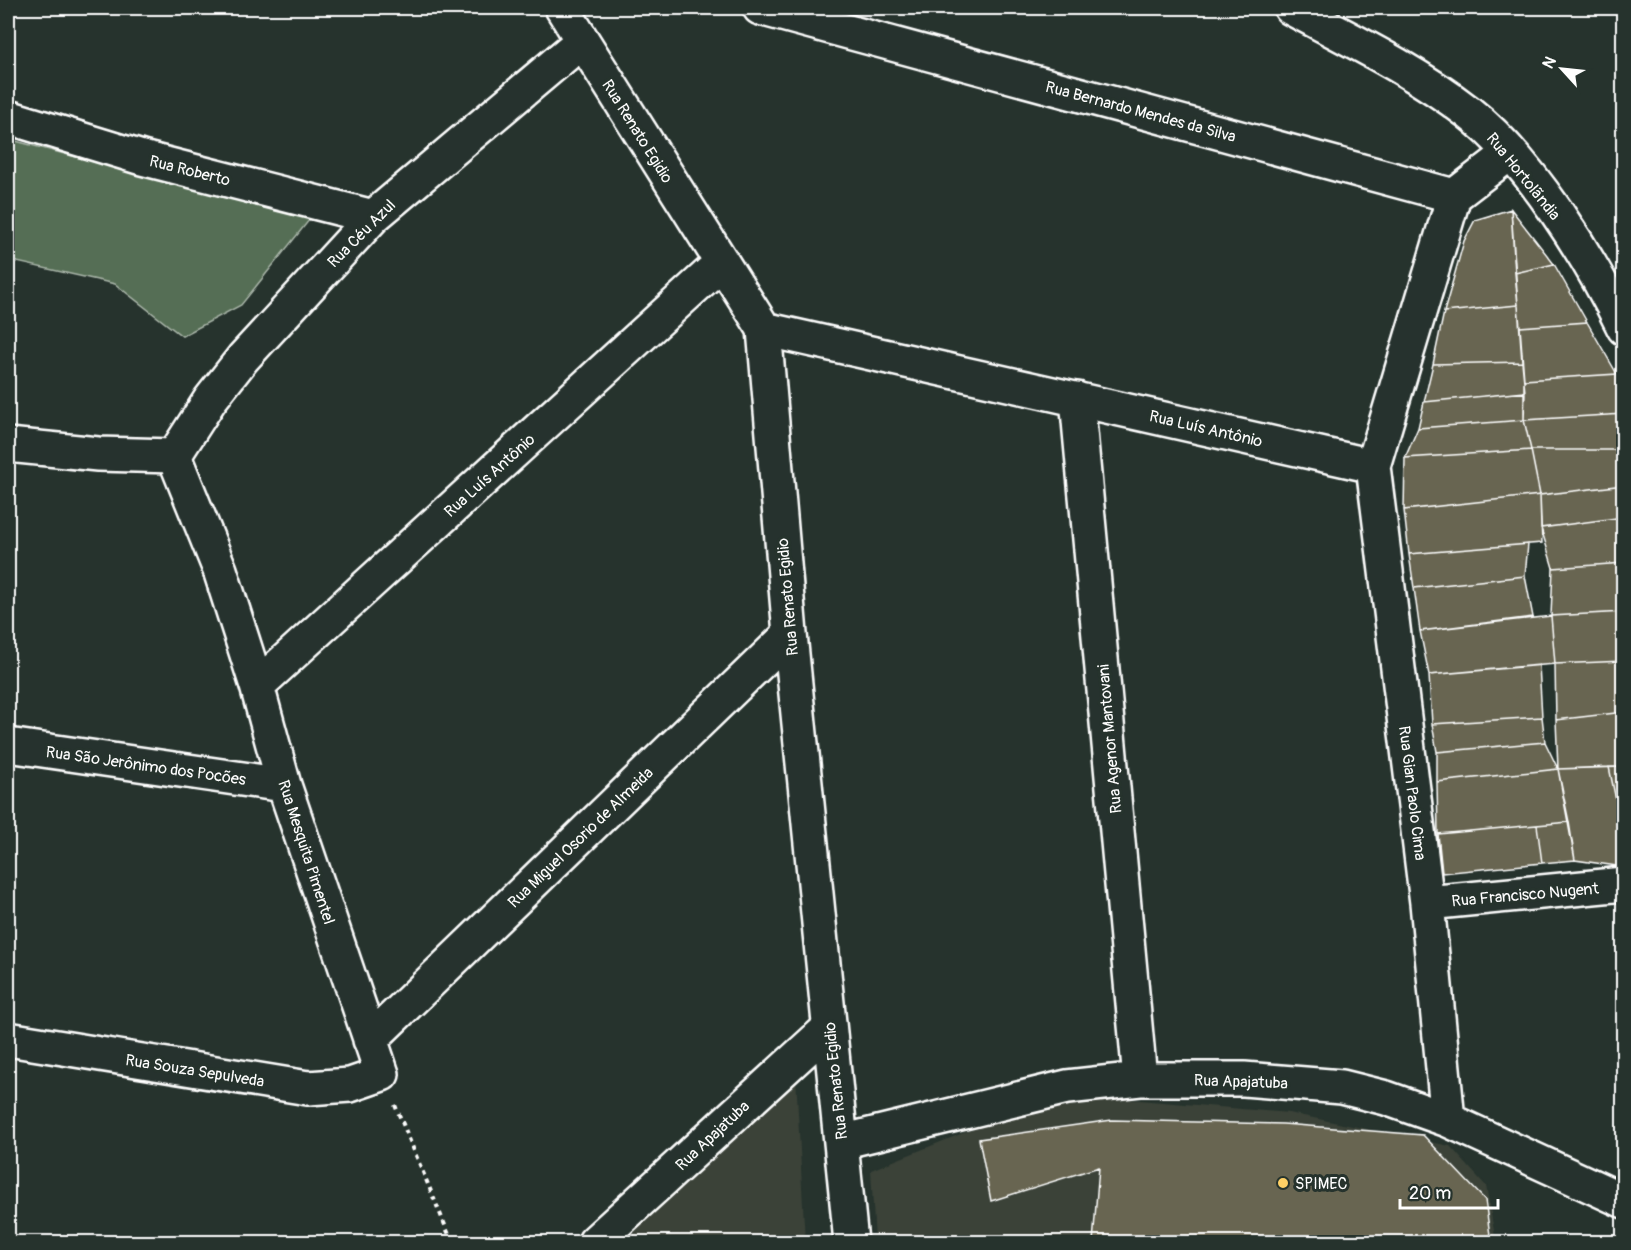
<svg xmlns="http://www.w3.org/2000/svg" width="1631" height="1250" viewBox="0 0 1631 1250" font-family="Pangolin,sans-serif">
<rect width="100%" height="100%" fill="#26332d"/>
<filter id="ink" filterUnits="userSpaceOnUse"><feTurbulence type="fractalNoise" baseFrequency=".0167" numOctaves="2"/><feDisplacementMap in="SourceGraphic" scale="12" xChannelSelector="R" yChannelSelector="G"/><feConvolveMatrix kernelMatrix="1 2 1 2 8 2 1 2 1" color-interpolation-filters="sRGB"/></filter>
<g filter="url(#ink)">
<path fill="#3a4238" d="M796,1076L805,1242H617Z
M1094,1096L1289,1113L1450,1146L1486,1186L1496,1242H875L871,1170L968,1131Z"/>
<path fill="#556e54" stroke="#aab6aa" stroke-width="1.5" d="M8,139L310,219L241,305L182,336L115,284L8,260Z"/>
<path fill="#676551" stroke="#fff" stroke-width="1.5" d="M1511,209L1518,305L1444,312L1464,241L1475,220Z
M1511,209L1554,264L1515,273Z
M1554,264L1587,322L1520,327L1515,273Z
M1518,305L1522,362L1433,364L1444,312Z
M1587,322L1617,374L1524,380L1520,327Z
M1522,362L1525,392L1424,402L1433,364Z
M1617,374L1624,389V414L1524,420V380Z
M1525,392L1524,420L1418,428L1424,402Z
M1624,414V450H1531L1524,420Z
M1524,420L1531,450L1405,458L1418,428Z
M1531,450H1624V485L1540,495Z
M1531,450L1540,495L1404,510L1405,458Z
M1624,485V517L1541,528L1540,495Z
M1540,495L1542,543L1409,554L1404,510Z
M1624,517V563L1553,568L1541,528Z
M1528,544L1525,576L1414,588L1409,554Z
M1624,563V612L1551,616L1553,568Z
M1525,576L1533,617L1420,631L1414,588Z
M1624,612V661L1555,664L1551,616Z
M1551,616L1555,664L1429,675L1420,631Z
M1624,661V712L1556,720L1555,664Z
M1539,665L1542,717L1432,724L1429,675Z
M1624,712V767L1558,769L1556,720Z
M1542,717L1545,742L1437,752L1432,724Z
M1545,742L1558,769L1437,782V752Z
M1609,767L1624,838V867L1575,860L1558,769Z
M1609,767H1624V838Z
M1558,769L1569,822L1438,834L1437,782Z
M1569,822L1575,860L1542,863L1537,825Z
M1537,825L1542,863L1442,873L1438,834Z
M1112,1120L1283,1124L1423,1135L1485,1200L1491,1242H1093L1099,1167L991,1201L979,1139Z"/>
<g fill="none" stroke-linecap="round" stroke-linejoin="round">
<g stroke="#fff" stroke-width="38">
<path id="minor" d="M562,8L764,329L790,634L851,1242
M760,8L1454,196L1510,153
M8,117L142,158L373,217
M764,329L1373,466
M1077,399L1140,1079
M8,445L98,454L174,456
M174,456L210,400L243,358L373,217L582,41
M257,686L721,263
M8,745L284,785
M1427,903L1624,884
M8,1039L308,1088L350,1085L382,1074L284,785L257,686L220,570L174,456
M370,1040L790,634
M1448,1120L1427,903L1373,466L1454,196
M841,1142L1067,1087L1140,1079H1244L1342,1087L1386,1098L1448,1120L1624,1201
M595,1242L829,1028"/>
</g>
<g stroke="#fff" stroke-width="38">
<path id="tertiary" d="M1291,8C1351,40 1414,70 1468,112C1529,159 1590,258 1624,328"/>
</g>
<path stroke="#fff" stroke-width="4" stroke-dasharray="4.5 4.5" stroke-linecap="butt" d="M395,1105L452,1242"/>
<use href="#minor" stroke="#26332d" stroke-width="33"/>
<use href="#tertiary" stroke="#26332d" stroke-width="33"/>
</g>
</g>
<circle fill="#ffd166" stroke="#26332d" stroke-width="2" cx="1283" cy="1183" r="6"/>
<g text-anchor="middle" stroke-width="6" stroke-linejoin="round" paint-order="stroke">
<g font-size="16" fill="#fff" stroke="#26332d">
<text transform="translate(1141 111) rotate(15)" y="6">Rua Bernardo Mendes da Silva</text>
<text transform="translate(638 131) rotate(58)" y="6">Rua Renato Egidio</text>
<text transform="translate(190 170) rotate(14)" y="6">Rua Roberto</text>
<text transform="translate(1524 176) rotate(51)" y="6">Rua Hortolãndia</text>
<text transform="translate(361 233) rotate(-45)" y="6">Rua Céu Azul</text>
<text transform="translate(1206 428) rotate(13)" y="6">Rua Luís Antônio</text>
<text transform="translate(489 475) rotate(-42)" y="6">Rua Luís Antônio</text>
<text transform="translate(787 597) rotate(-95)" y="6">Rua Renato Egidio</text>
<text transform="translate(1109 739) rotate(-95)" y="6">Rua Agenor Mantovani</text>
<text transform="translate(146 765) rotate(8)" y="6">Rua São Jerônimo dos Pocões</text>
<text transform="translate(1413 793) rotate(83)" y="6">Rua Gian Paolo Cima</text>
<text transform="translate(580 837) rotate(-44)" y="6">Rua Miguel Osorio de Almeida</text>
<text transform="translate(307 852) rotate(72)" y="6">Rua Mesquita Pimentel</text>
<text transform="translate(1525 894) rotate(-5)" y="6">Rua Francisco Nugent</text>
<text transform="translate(195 1070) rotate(9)" y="6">Rua Souza Sepulveda</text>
<text transform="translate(835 1081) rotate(-96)" y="6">Rua Renato Egidio</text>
<text transform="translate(1241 1081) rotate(2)" y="6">Rua Apajatuba</text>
<text transform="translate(712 1135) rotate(-43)" y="6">Rua Apajatuba</text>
</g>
<g font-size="16" fill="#fff" stroke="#26332d" text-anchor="start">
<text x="1295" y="1189">SPIMEC</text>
</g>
</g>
<rect width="1631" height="1250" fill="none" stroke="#26332d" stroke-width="30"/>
<rect x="15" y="15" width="1601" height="1220" fill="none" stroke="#fff" stroke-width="2" filter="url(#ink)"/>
<g transform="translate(1562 69) rotate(297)" stroke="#26332d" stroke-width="4.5" paint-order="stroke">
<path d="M0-4.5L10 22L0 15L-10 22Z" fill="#ffffff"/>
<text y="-9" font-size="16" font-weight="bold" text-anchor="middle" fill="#ffffff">N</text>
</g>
<path d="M1400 1199v9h98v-9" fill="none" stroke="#ffffff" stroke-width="3"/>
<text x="1409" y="1199" font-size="18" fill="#ffffff" stroke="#26332d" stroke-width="4.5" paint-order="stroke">20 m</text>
</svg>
